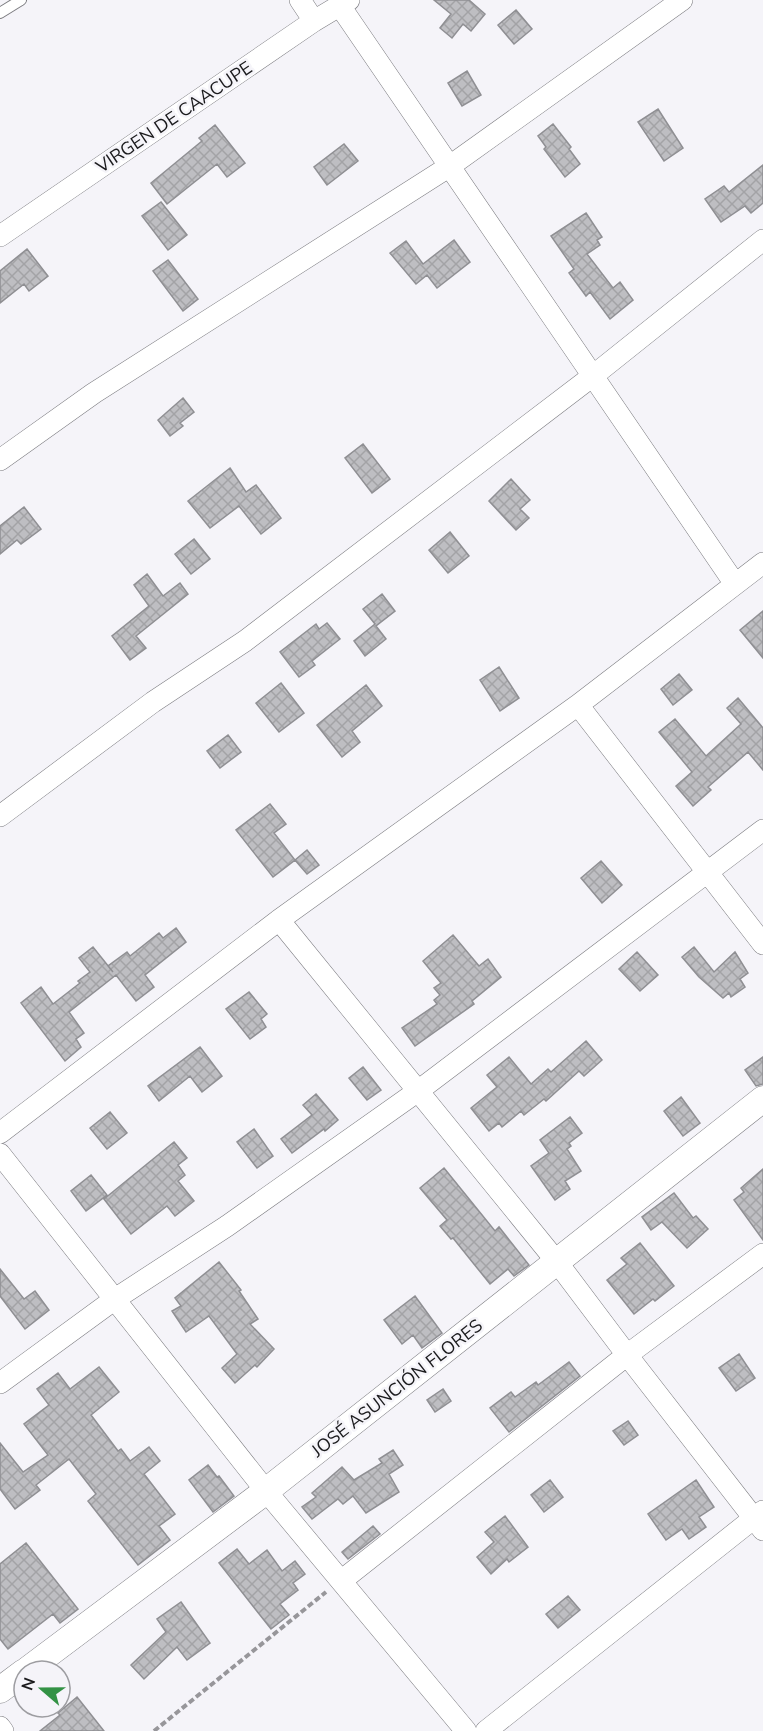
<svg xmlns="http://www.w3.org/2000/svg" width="763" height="1731" viewBox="0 0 763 1731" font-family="'Nunito Sans',sans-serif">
<defs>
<pattern id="building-cross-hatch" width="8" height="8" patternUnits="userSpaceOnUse" patternTransform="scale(1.5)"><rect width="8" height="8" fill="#bebec2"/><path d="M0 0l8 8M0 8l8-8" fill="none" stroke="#a3a3a6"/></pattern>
</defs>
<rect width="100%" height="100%" fill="#f5f4f9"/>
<path fill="url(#building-cross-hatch)" stroke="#8f8f93" stroke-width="1.5" d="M434,0H469L485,14L471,31L463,24L452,38L440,28L451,14Z
M516,10L532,29L514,44L498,25Z
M467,71L481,95L462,106L448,83Z
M658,109L683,148L664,161L638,122Z
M553,124L571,147L569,149L580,164L565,177L544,149L546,147L538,136Z
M215,125L245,163L227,177L217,164L167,204L151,183L202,141L199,138Z
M344,144L358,161L327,185L314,167Z
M763,165V203L751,213L745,206L721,222L705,199L724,186L729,192Z
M161,202L187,235L168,250L142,216Z
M586,213L602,237L597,240L600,245L587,254L613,288L620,282L633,300L610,319L590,292L586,296L569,273L574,269L551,236Z
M454,240L470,262L437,288L427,275L416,284L390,253L406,241L423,264Z
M27,249L48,276L29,291L24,284L0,303V271Z
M168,260L198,299L183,311L153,271Z
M183,398L194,412L180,423L183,426L170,436L158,420Z
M363,444L390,479L372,493L345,458Z
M230,468L246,492L256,485L281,518L261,534L239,506L210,528L188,501Z
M511,479L530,500L520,509L529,518L516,530L489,501Z
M24,507L41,529L21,544L17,540L0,554V526Z
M450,532L469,556L448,573L429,550Z
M194,539L210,559L191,574L175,554Z
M147,574L163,596L180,583L188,594L136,636L146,648L130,660L112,636L149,606L134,585Z
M382,594L395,611L376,626L386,639L365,656L354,641L375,624L363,609Z
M763,611V658L740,630Z
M327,623L340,639L312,661L315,665L299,677L280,652L316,624L319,629Z
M499,667L519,698L500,711L480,680Z
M679,674L692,690L673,705L661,689Z
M281,683L304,713L279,732L256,703Z
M366,685L382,706L352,731L360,742L342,757L317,725Z
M738,698L763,728V770L748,752L708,787L711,790L693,806L676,786L692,772L659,732L675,719L706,756L741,724L727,708Z
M228,735L241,752L220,768L207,751Z
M270,804L286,824L274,833L295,860L273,877L236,830Z
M307,850L319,865L307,874L295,860Z
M601,861L622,885L602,903L581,878Z
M176,928L186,942L145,975L154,987L136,1001L116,975L69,1012L84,1033L76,1039L81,1047L65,1061L21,1003L41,987L53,1004L80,983L78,981L90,972L79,958L93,947L113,972L108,966L127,952L130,956L159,933L163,938Z
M453,935L479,966L488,959L501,977L472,1001L474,1004L415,1046L402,1028L437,1004L434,1000L440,995L434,988L441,983L423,961Z
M694,947L714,972L735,952L748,973L740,979L745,987L731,997L729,993L723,998L699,977L682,957Z
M637,952L658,975L640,991L619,969Z
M249,992L267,1014L261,1019L266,1027L250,1039L226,1009Z
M586,1041L602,1060L584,1076L579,1071L546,1101L544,1099L524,1115L521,1111L502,1127L499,1123L489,1131L471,1108L497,1087L487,1075L509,1057L531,1084L548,1069L551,1072Z
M200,1047L222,1076L202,1092L190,1076L159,1101L148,1086Z
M763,1057V1084L756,1086L745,1070Z
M363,1067L381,1090L367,1100L349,1078Z
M316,1094L338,1120L325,1131L324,1129L292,1153L281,1139L312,1115L303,1105Z
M681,1097L700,1123L683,1136L664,1111Z
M110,1112L127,1133L107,1149L90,1128Z
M570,1117L582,1133L569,1143L571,1146L567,1149L581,1171L565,1181L570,1189L555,1200L531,1166L549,1153L540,1140Z
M254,1129L273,1156L257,1168L237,1142Z
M174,1142L187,1158L178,1165L185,1175L178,1181L194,1201L175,1216L167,1206L131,1234L104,1199Z
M444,1168L495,1231L499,1227L529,1265L514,1276L508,1269L490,1284L453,1238L451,1239L440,1226L447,1220L420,1188Z
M763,1169V1240L734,1200L744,1192L741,1188Z
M91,1175L107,1195L86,1211L71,1191Z
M674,1193L693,1218L696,1216L708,1229L687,1248L662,1222L651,1230L642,1217Z
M640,1243L674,1286L655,1301L653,1299L634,1314L607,1280L627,1264L621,1258Z
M219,1262L241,1290L239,1291L258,1319L250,1324L274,1349L257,1367L255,1365L235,1383L222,1368L237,1354L209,1316L186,1332L172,1311L181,1306L175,1298Z
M0,1269L24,1299L35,1291L49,1310L25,1329L0,1296Z
M415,1296L442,1333L422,1348L413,1335L402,1344L384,1320Z
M739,1354L755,1378L736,1391L719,1368Z
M569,1362L580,1376L509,1432L490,1408L511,1392L515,1397L536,1382L538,1385Z
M99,1367L119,1392L91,1415L118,1451L121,1449L130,1461L149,1447L160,1461L144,1474L175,1514L159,1526L170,1540L138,1565L88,1501L96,1494L69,1459L36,1485L40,1490L15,1509L0,1489V1443L23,1472L48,1455L24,1424L49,1405L37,1389L58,1373L70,1389Z
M443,1389L451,1401L435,1412L427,1400Z
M628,1421L638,1435L624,1445L613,1431Z
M393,1450L403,1465L389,1474L399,1492L366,1513L353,1496L343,1504L338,1499L312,1519L302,1507L316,1497L312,1493L342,1467L354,1480L382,1463L379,1459Z
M208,1465L217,1477L219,1476L234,1496L213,1512L189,1480Z
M550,1480L563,1497L544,1512L531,1495Z
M696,1480L714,1507L699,1517L706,1527L689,1539L682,1529L666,1540L648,1514Z
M505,1516L528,1547L509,1562L507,1559L491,1574L477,1557L494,1542L485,1532Z
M373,1526L380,1534L348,1559L342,1552Z
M26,1543L78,1609L60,1623L53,1614L8,1649L0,1639V1564Z
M237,1549L249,1564L267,1550L282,1571L295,1561L305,1574L293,1583L298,1590L280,1604L289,1615L271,1629L219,1563Z
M568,1596L580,1610L558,1628L546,1614Z
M181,1602L210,1643L187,1660L177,1647L144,1679L131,1665L166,1632L157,1619Z
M77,1697L104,1731H40L60,1715L58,1713Z"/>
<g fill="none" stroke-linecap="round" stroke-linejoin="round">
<g stroke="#7c7c80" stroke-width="12">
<path id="service" d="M0,13L21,0"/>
</g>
<g stroke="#7c7c80" stroke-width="22">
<path id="minor" d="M300,0L314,21
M340,6L735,584
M0,236L314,21L349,0
M0,460L94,393L450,166L682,0
M578,705L763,944
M0,816L153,702L245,641L594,375L763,240
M279,920L557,1262L627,1355L763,1530
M0,1133L279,920L578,705L763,563
M0,1154L266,1491L466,1731
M0,1383L115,1299L227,1226L418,1091L763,830
M341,1581L627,1355L763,1254
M0,1727L3,1731
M486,1731L763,1511"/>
</g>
<g stroke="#7c7c80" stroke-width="27">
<path id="tertiary" d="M26,1671L266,1491L763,1099
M0,1690L24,1672"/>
</g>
<path stroke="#97969a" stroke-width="4" stroke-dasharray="6 3" stroke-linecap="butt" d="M154,1731L326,1592"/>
<use href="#service" stroke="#fff" stroke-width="10"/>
<use href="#minor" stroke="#fff" stroke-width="21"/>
<use href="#tertiary" stroke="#fff" stroke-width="26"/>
</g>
<g text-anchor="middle" stroke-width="5" stroke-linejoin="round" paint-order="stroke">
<g font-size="18" fill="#1a1a1c" stroke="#f5f4f9">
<text transform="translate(174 117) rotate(-34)" y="6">VIRGEN DE CAACUPE</text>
<text transform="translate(397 1388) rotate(-38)" y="6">JOSÉ ASUNCIÓN FLORES</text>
</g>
</g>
<g transform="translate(42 1689) rotate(290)"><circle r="28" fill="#f5f4f9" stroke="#9d9da1" stroke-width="1.5"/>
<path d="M0-4.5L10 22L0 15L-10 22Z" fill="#339245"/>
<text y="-9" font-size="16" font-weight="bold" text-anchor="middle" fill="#1a1a1c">N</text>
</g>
</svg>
